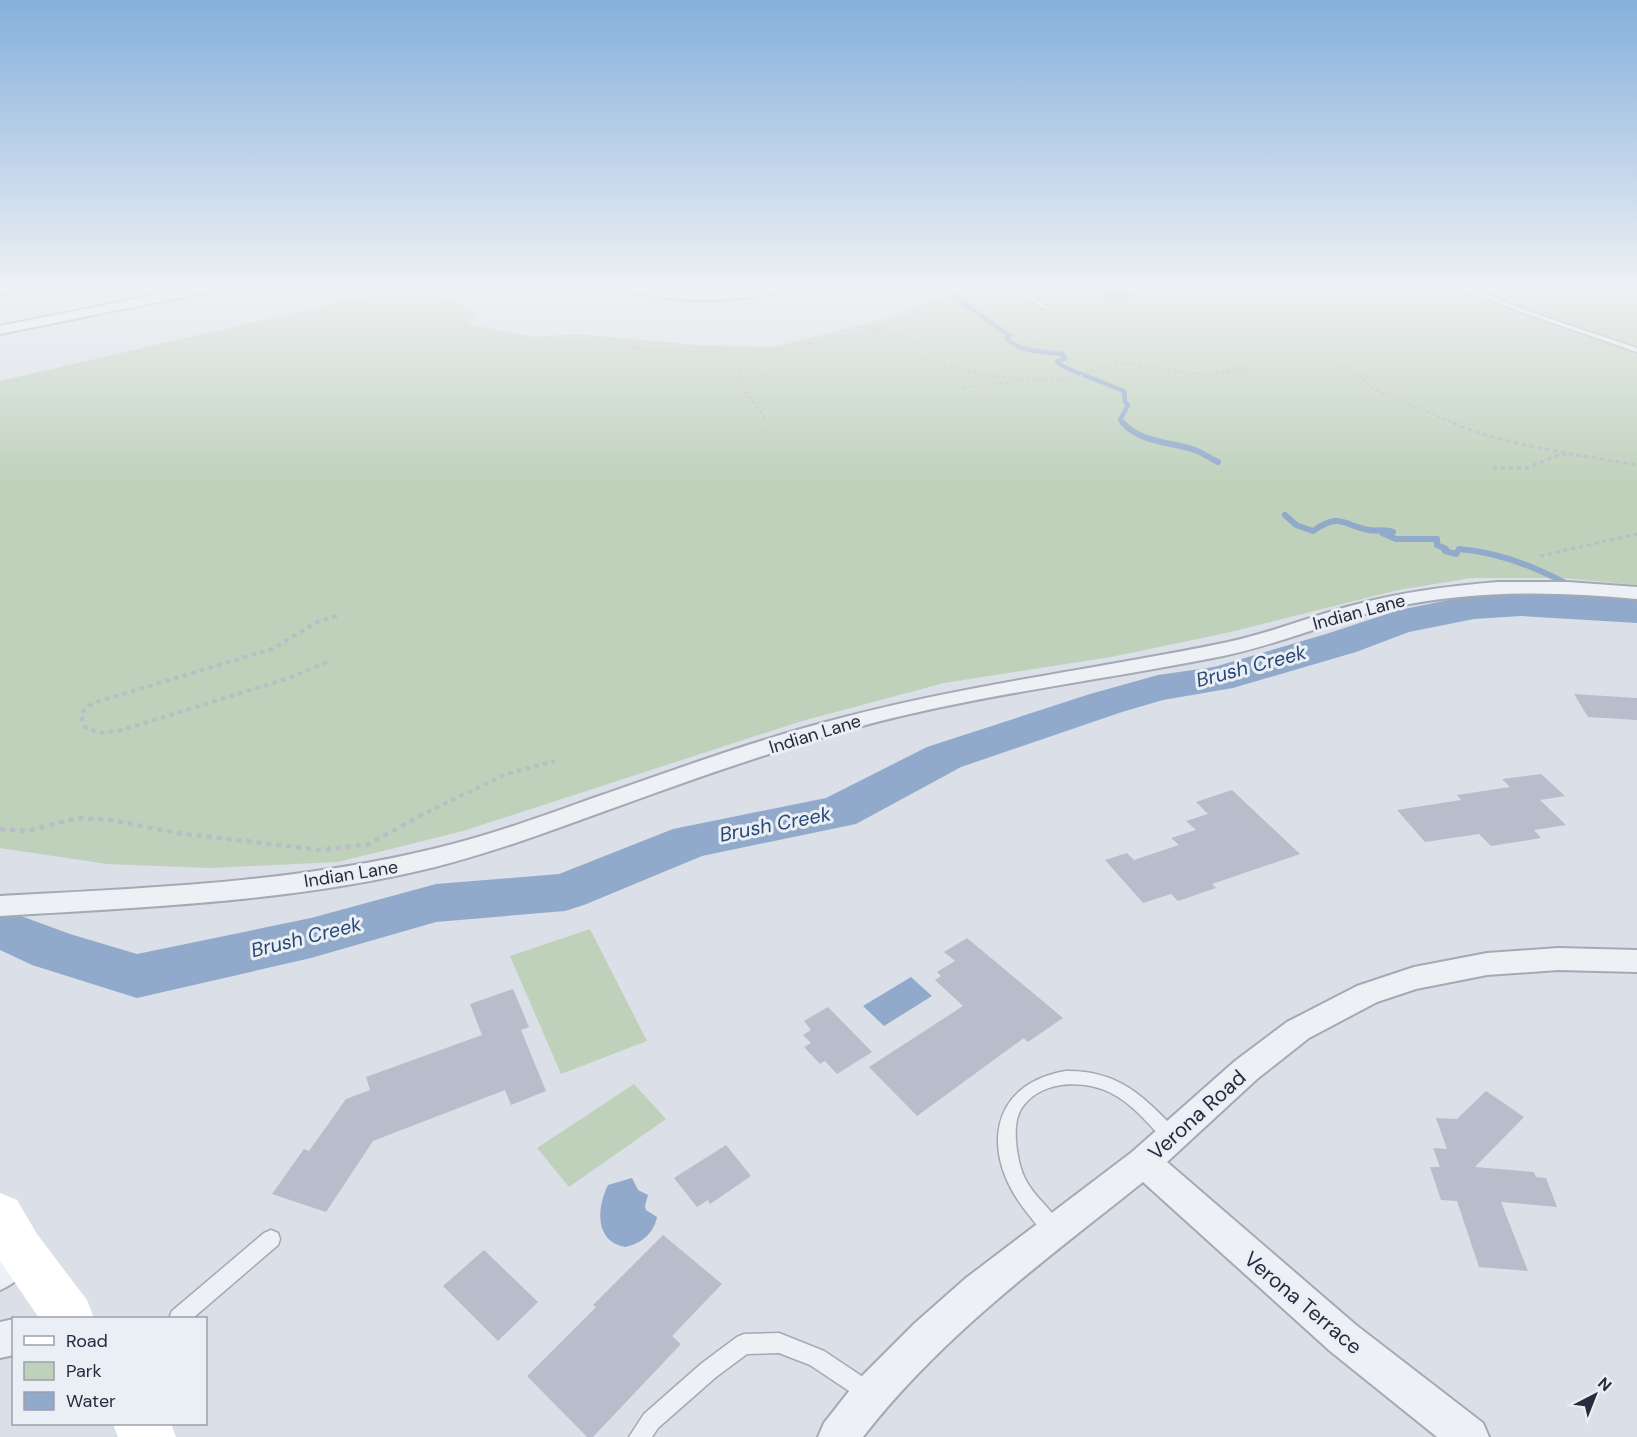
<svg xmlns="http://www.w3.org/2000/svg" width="1637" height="1437" viewBox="0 0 1637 1437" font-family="'DM Sans',sans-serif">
<rect width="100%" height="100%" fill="#dbdfe7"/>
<path fill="#bfd1bb" d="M935,286H1637V585L1563,578H1471L1398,590L1226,633L1111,657L944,683L802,721L463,831L338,862L211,868L107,864L0,848V381L372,295C411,292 447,292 479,315L467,324L535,337L576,334L696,345L774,347L889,318L943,296Z
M590,929L647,1041L561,1074L510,956Z
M634,1084L666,1119L569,1187L537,1148Z"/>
<path fill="#91aacb" d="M1084,286H1118L1137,296L1112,300Z
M911,977L932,996L884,1026L863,1006Z
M632,1178L638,1190L648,1195L645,1206L646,1210L657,1217C654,1233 641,1244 625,1247C594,1241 597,1207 608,1185Z"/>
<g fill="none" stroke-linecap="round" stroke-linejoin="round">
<path stroke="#91aacb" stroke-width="4.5" d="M954,286L956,298L1010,336L1006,338C1021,353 1043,351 1062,354L1065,358L1057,362L1066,368L1124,391L1125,402L1128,405L1120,420L1124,424"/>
<path stroke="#91aacb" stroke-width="6" d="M1123,423C1140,442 1169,442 1192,449C1201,452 1210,458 1218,462
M1285,515L1296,525L1313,531C1341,512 1342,525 1369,530C1377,532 1384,528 1393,532L1382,533L1396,539H1437V545L1446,549L1445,551L1456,554L1459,549C1509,553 1550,574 1594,598"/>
<path stroke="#91aacb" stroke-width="8" d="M1591,596L1612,608"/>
<path fill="#91aacb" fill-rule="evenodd" d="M1521,592L1637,599V623L1521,616L1474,619L1409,632L1356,652L1233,688L1163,700L1122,712L961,767L856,824L702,856L584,905L565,911L436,922L311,958L137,998L32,965L0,950V917L13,913L70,934L137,954L311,918L436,884L559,874L673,829L826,798L927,747L1090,694L1158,675L1214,667L1326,634L1399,610L1474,595Z"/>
</g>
<path fill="#b7bdca" d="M1574,694L1637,698V720L1588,717Z
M1541,774L1565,796L1540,800L1566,825L1534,830L1541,838L1491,846L1479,834L1425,842L1397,810L1461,800L1457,795L1510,787L1502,779Z
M1232,790L1300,854L1212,884L1216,888L1178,901L1171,894L1143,903L1105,860L1127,853L1134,860L1179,845L1171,838L1196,830L1186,821L1208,814L1196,802Z
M967,938L1063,1018L1028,1042L1024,1038L917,1116L869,1067L963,1006L935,980L941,976L937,972L955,961L944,952Z
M513,989L529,1027L521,1030L546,1091L511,1105L505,1090L373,1141L326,1212L272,1194L304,1149L309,1151L346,1099L370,1090L366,1077L482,1035L470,1004Z
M828,1007L872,1052L837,1074L825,1061L820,1064L804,1047L811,1043L803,1035L811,1030L804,1021Z
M1486,1091L1524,1117L1475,1167L1534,1172L1536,1177L1546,1178L1557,1207L1501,1202L1528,1271L1479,1267L1457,1201L1441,1200L1430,1167H1440L1433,1148L1447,1149L1436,1118L1457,1119Z
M726,1145L751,1176L710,1204L708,1200L697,1207L674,1178Z
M663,1235L722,1284L672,1336L681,1344L593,1437H587L527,1376L596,1307L593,1305Z
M484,1250L538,1302L498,1341L443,1286Z"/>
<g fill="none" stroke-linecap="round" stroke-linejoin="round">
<g stroke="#a4a9b4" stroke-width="3">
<path id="service" d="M1008,286H1016L1049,308L1044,309Z
M1456,286H1465L1522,309L1637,348V352L1518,311Z
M1066,1071C1119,1070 1144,1097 1178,1132L1181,1137L1178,1142L1172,1144L1166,1142C1149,1125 1133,1104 1111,1093C1083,1079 1038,1080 1020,1111C1013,1125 1016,1147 1019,1161C1026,1195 1051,1204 1063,1230L1060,1236L1054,1238C1042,1234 1033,1220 1025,1210C981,1154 988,1084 1066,1071Z
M271,1230L278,1233L280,1239L278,1245L193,1318H169L172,1311L264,1233Z
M779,1333L824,1351L875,1385L878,1392L875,1399L868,1402L861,1399L810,1365L779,1353L747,1354L716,1377L658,1428L652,1437H629L644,1414L702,1363L737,1337L744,1334Z"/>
</g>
<g stroke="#a4a9b4" stroke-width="4">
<path id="minor" d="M0,286H10L4,294L0,295Z
M200,286H224L218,290L0,334V326Z
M617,286L706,293L772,286H796L794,289C736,303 677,304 619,289Z
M1498,582H1568L1637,587V599C1556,591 1474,590 1394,607C1336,619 1281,644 1223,656C1099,681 973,695 851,729C773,751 696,778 619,806C558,828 498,851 435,867C293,902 145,907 0,916V896C146,888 295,883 437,848C492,835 545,815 599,796C679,768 759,739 841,718C969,684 1099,669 1228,642C1271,633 1311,616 1354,605C1401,592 1449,586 1498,582Z
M1558,948L1637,950V972L1558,970L1487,975L1416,989L1377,1002L1309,1038L1257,1079L1167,1162L1356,1325L1483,1423L1489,1437H1437L1330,1351L1143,1182C1044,1261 941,1336 863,1437H818L824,1423L857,1381L915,1323L966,1278L1132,1152L1235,1061L1287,1022L1357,986L1414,967L1487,953Z
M20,1234L32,1238L37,1250C30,1267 18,1283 0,1290V1247L8,1238Z
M14,1319V1355L0,1358V1322Z"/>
</g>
<path stroke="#b9bdc5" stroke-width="2" stroke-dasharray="3 3" stroke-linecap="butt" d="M1352,286L1453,299
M1059,303L1078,313L1093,311
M872,330L953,302L974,298
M859,333C874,332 898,330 910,341C921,352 917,355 934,363C974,371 1015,383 1057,380C1082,378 1104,363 1129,364C1163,366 1207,383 1238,366L1249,370L1220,373
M559,343L697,352L756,348L761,353
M1025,351L1037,342
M1332,361L1358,373L1371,388L1456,424
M963,388L1016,381
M765,418C753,401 735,385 742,364L761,353L859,333"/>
<path stroke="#b9bdc5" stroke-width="3" stroke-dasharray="4 4" stroke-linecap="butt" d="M1453,423C1495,441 1541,448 1586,457
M1584,456L1637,465
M1493,468H1526L1556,456L1567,455
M1540,556L1637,534"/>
<path stroke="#b9bdc5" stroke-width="4" stroke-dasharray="4.5 4.5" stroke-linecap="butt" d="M327,662L289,678L122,730L99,733L85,727L81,716L84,710L93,703L272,649L317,622L337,616
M419,816L506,774L555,761"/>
<path stroke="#b9bdc5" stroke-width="4.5" stroke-dasharray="5 5" stroke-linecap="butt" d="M0,829L27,831L77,818L111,820L177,833L321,850L369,844L422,815"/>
<use href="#service" fill="#edf0f5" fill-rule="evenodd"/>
<use href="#minor" fill="#edf0f5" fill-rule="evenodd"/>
<path fill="#fff" fill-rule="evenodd" d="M0,1193L17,1200L37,1234L87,1300L94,1318H39L0,1261Z
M113,1424H171L176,1437H118Z"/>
</g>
<linearGradient id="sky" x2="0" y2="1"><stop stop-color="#85b0dc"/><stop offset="0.59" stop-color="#eff1f4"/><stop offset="1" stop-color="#eff1f4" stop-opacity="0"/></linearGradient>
<rect width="1637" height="487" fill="url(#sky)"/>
<g text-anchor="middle" stroke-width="6" stroke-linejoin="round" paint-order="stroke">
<g font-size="18" fill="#242c3e" stroke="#eaeef5">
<text transform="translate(1359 612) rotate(-15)" y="6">Indian Lane</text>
<text transform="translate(815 734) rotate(-17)" y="6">Indian Lane</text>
<text transform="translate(351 874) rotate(-9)" y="6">Indian Lane</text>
</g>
<g font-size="20" font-style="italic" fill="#2a4875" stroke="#eaeef5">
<text transform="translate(1251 666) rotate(-15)" y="7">Brush Creek</text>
<text transform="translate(775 824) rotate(-11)" y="7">Brush Creek</text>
<text transform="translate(306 937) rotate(-14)" y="7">Brush Creek</text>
</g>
<g font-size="21" fill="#242c3e" stroke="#eaeef5">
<text transform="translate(1197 1115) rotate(-42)" y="7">Verona Road</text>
<text transform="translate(1303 1303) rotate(40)" y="7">Verona Terrace</text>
</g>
</g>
<rect x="12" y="1317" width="195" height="108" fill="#eaeef5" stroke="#9ba0ac" stroke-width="1.5"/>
<rect x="24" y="1336" width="30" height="9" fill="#ffffff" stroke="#9ba0ac" stroke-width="1.5"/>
<text x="66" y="1347" font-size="18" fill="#242c3e">Road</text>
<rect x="24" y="1362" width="30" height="18" fill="#bfd1bb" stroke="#9ba0ac" stroke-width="1.5"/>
<text x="66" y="1377" font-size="18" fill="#242c3e">Park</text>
<rect x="24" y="1392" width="30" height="18" fill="#91aacb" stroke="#9ba0ac" stroke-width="1.5"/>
<text x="66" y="1407" font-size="18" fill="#242c3e">Water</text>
<g transform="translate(1595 1395) rotate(42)" stroke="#eaeef5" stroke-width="4.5" paint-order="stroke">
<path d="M0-4.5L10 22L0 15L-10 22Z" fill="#242c3e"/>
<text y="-9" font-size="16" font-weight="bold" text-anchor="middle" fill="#242c3e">N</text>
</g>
</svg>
